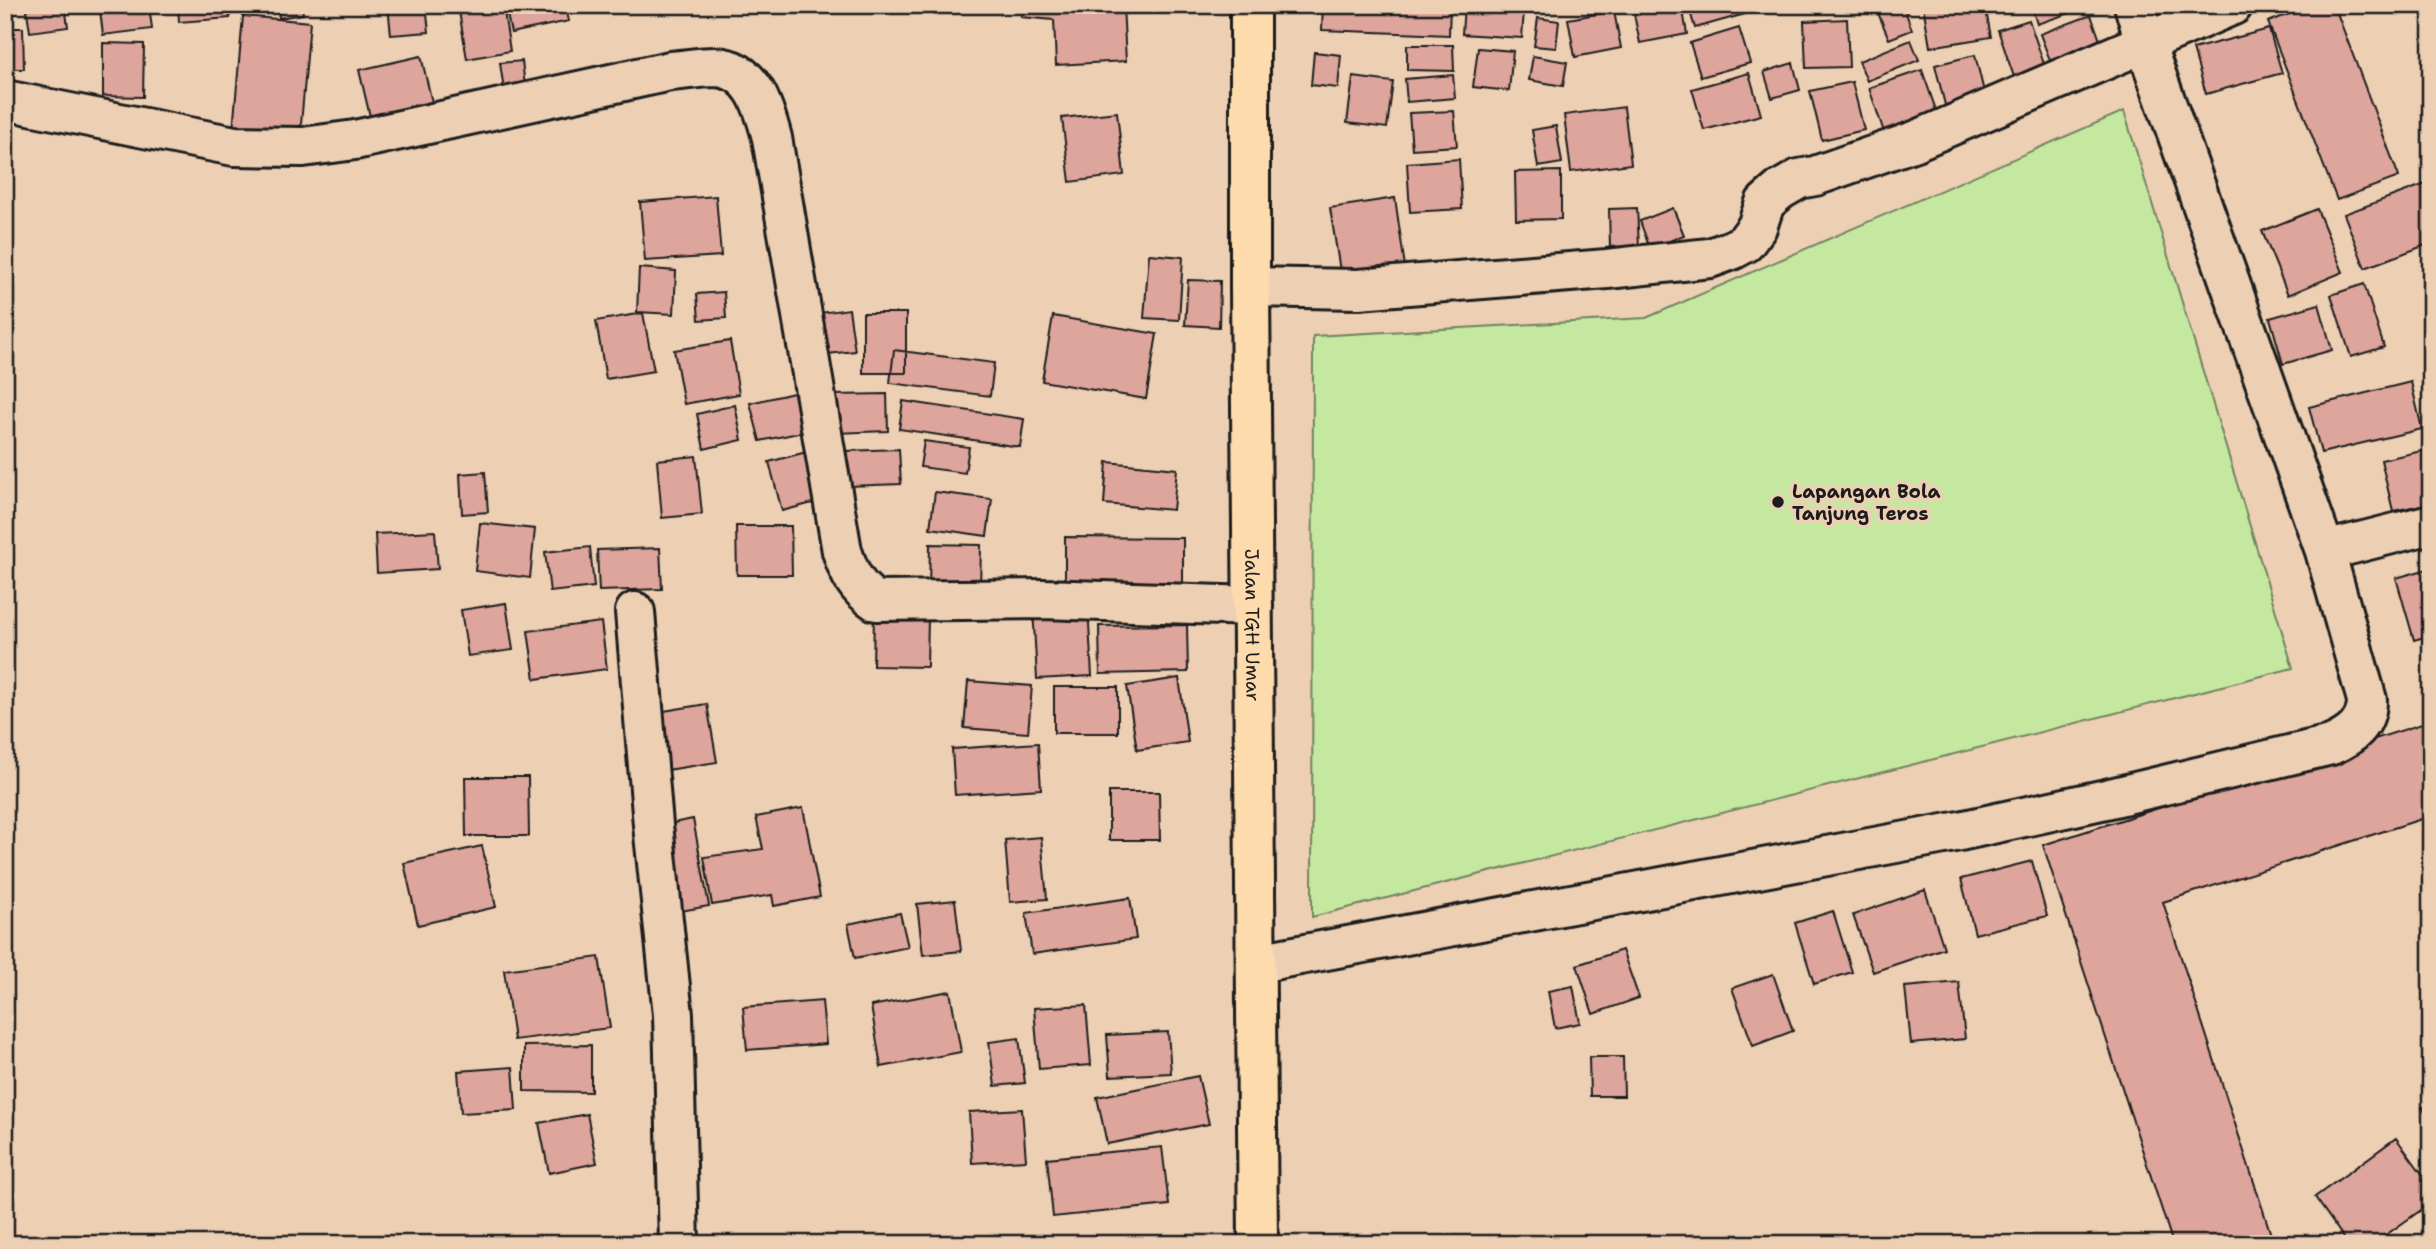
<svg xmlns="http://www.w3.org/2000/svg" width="2436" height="1249" viewBox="0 0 2436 1249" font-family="'Shantell Sans',sans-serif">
<rect width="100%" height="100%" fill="#edd0b4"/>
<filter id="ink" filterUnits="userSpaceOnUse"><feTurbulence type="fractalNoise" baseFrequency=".0143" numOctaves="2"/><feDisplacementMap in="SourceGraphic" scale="14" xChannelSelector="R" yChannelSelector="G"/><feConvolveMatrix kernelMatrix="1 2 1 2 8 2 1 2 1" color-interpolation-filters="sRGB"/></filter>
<g filter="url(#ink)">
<path fill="#c5e8a1" stroke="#70825e" stroke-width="2" d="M2124,111L2293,668L1312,917L1313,336L1646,318Z"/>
<path fill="#dea59c" stroke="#1c1c1c" stroke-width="2" d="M26,5H65L68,27L30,32Z
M149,5L152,29L103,35L100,10Z
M178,5H229L230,18L179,22Z
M277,5H302L303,14L279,18Z
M388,5H426L429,32L391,35Z
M458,5H503L510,51L467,59Z
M505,5H565L569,21L511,33Z
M1022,5H1123L1126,61L1056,65L1054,20L1021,17Z
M1323,5H1450L1449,35L1322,30Z
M1464,5L1524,10L1522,38L1462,34Z
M1632,5H1682L1687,34L1640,43Z
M1688,5H1743L1745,14L1695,28Z
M1903,5L1912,30L1889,39L1875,6Z
M1923,5H1985L1991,37L1930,47Z
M2031,5H2094L2037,24Z
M2313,5H2334L2399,177L2337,200L2268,22Z
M1614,11L1621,48L1575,57L1568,19Z
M2091,15L2103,49L2053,68L2040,34Z
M243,16L310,22L300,136L233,130Z
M1538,18L1559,21L1556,48L1534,46Z
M1847,19L1849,67L1806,68L1804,21Z
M2029,20L2045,67L2014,77L1998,30Z
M5,28H23L24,69H5Z
M1739,28L1750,63L1701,77L1690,43Z
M2269,29L2282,73L2206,94L2193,49Z
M1911,40L1919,60L1867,81L1859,61Z
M103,43L144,44L143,97L103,96Z
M1407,45H1453L1454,71L1407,70Z
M1478,48L1513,51L1509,91L1473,87Z
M1314,52L1341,55L1338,88L1311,85Z
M1975,55L1986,100L1946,109L1935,65Z
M421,56L435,115L373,129L359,70Z
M1533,56L1567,62L1563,86L1529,80Z
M522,61L526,94L505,97L500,63Z
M1793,63L1800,90L1772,98L1764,72Z
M1922,70L1938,116L1885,135L1869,88Z
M1749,73L1761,115L1704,130L1692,89Z
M1453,75L1455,98L1407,102L1405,79Z
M1353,77L1393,82L1387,128L1347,123Z
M1852,82L1864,130L1822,140L1810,91Z
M1624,107L1631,164L1571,172L1564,115Z
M1454,111L1457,146L1412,149L1409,113Z
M1117,112L1124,175L1070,182L1062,118Z
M1556,126L1562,163L1538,167L1532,130Z
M1459,159L1462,209L1410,212L1407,163Z
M1561,171V219L1516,220L1515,172Z
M2431,182V243L2365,268L2344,214Z
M716,196L721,256L645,261L640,202Z
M1395,198L1405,267L1341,277L1330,208Z
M1637,208L1639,246L1610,247L1609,209Z
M1673,208L1684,235L1650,249L1640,221Z
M2317,209L2343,272L2288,295L2262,231Z
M1149,254L1183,257L1179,320L1144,318Z
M639,268L676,271L674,314L637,312Z
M1188,280L1220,281L1219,327L1185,325Z
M2364,284L2384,347L2351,357L2331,295Z
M724,292L726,318L699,320L697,294Z
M2319,304L2332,350L2283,364L2270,318Z
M849,309L855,351L818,355L812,314Z
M643,313L654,371L606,379L596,321Z
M863,313H906V373H863Z
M1053,316L1157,334L1146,399L1042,381Z
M730,341L739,394L684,404L674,350Z
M894,350L994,363L990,396L890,383Z
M2411,382L2422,429L2321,453L2309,407Z
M794,393L803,432L760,441L750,403Z
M887,394L888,431L835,433L834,395Z
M903,401L1024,419L1020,447L899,429Z
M735,405L742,440L704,449L697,414Z
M924,441L969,447L965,473L920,467Z
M899,449L901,484L848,486L846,451Z
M2431,449V503L2393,511L2381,460Z
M810,451L824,500L782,511L769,462Z
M696,456L702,514L662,518L657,460Z
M1107,462L1177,469L1173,510L1104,504Z
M485,472L488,512L462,514L460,474Z
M935,492L992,499L987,536L930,528Z
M480,523L535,529L530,578L475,571Z
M736,526H791L792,575H737Z
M435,531L438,569L377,573L375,534Z
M1065,537L1183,538V590L1065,589Z
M930,544L981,545L980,591L929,589Z
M590,547L594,587L550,592L545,552Z
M660,548L662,589L599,591L597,550Z
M2431,568V635L2414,640L2396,578Z
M506,603L513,650L468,656L461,610Z
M1088,606L1092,676L1037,679L1033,608Z
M874,614L928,616L927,667L873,666Z
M601,622L607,669L535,679L528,631Z
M1187,625L1188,672L1100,674L1099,626Z
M1179,678L1188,742L1137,750L1127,686Z
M968,681L1032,686L1028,733L964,728Z
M1054,687H1118V733H1054Z
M707,704L717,762L655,772L645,714Z
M2431,721V816L2163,902L2274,1244H2173L2043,845Z
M1038,743L1041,789L955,795L952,749Z
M465,777H528L529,836H466Z
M1109,792H1159L1160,840H1109Z
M803,808L820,897L774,906L772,895L712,905L704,857L763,849L756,817Z
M693,819L709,906L669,913L653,827Z
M1041,837L1047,899L1010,902L1005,840Z
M482,846L496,907L418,925L404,863Z
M2032,861L2047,916L1975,934L1961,879Z
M1925,890L1944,948L1873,972L1853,915Z
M1130,898L1136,939L1032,954L1026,913Z
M955,900L961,951L923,955L917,904Z
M1833,911L1852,972L1814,984L1795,923Z
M900,913L908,947L855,958L848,924Z
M1622,950L1639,998L1593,1014L1577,965Z
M599,957L610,1028L514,1040L504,970Z
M1773,974L1793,1031L1753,1046L1732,988Z
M1959,982L1965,1039L1911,1044L1905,987Z
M1573,986L1580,1023L1555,1028L1548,991Z
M950,991L961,1052L881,1067L871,1006Z
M822,1001L826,1044L747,1050L743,1007Z
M1086,1005L1091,1065L1039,1069L1034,1008Z
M1168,1032L1171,1073L1110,1076L1107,1035Z
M1019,1038L1025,1083L995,1086L989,1042Z
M591,1045V1092L524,1091V1046Z
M1589,1057H1623L1624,1096H1590Z
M513,1067L516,1110L461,1113L458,1071Z
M1198,1076L1209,1124L1107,1144L1097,1097Z
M2431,1102V1120L2422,1108Z
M1022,1109L1026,1160L972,1163L969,1112Z
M587,1114L597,1163L549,1173L539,1123Z
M2396,1138L2431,1186V1203L2373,1244H2348L2315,1197Z
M1162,1147L1169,1205L1053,1217L1047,1158Z"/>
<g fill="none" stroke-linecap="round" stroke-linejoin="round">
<g stroke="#1c1c1c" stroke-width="44">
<path id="minor" d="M5,100L234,146L303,147L355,140L670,71C685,70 700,67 715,67C753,68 764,107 772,138L842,551C849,573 856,588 876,601L1043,599L1253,606
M1250,287L1358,289L1607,269L1710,258L1732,250L1745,243L1757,227L1765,203L1780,190L1799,179L1815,176L1915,141L2233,5
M2325,551L2431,524
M635,612L653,825L673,1015L679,1244
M1257,963L1960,831L2106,799L2331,745C2352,736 2367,724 2367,700L2325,551L2145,43L2134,5"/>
</g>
<g stroke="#1c1c1c" stroke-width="44">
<g id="primary">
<path id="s1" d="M1250,5V287L1258,1244"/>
</g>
</g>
<use href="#minor" stroke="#edd0b4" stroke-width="38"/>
<use href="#primary" stroke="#fedbac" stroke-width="38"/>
</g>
</g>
<circle fill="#1c1c1c" stroke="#edd0b4" stroke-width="2.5" cx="1778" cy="502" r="7"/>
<g text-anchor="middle" stroke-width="7" stroke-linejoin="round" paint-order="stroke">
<g font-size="19" font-weight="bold" fill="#1c1c1c" stroke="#edd0b4" text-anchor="start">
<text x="1792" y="498">Lapangan Bola<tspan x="1792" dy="22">Tanjung Teros</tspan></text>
</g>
<g font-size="19" fill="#1c1c1c" stroke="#edd0b4">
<text dy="7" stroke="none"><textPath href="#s1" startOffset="620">Jalan TGH Umar</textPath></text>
</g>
</g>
<rect width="2436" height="1249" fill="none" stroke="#edd0b4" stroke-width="28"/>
<rect x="14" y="14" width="2408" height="1221" fill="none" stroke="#1c1c1c" stroke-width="2.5" filter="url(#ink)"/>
</svg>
